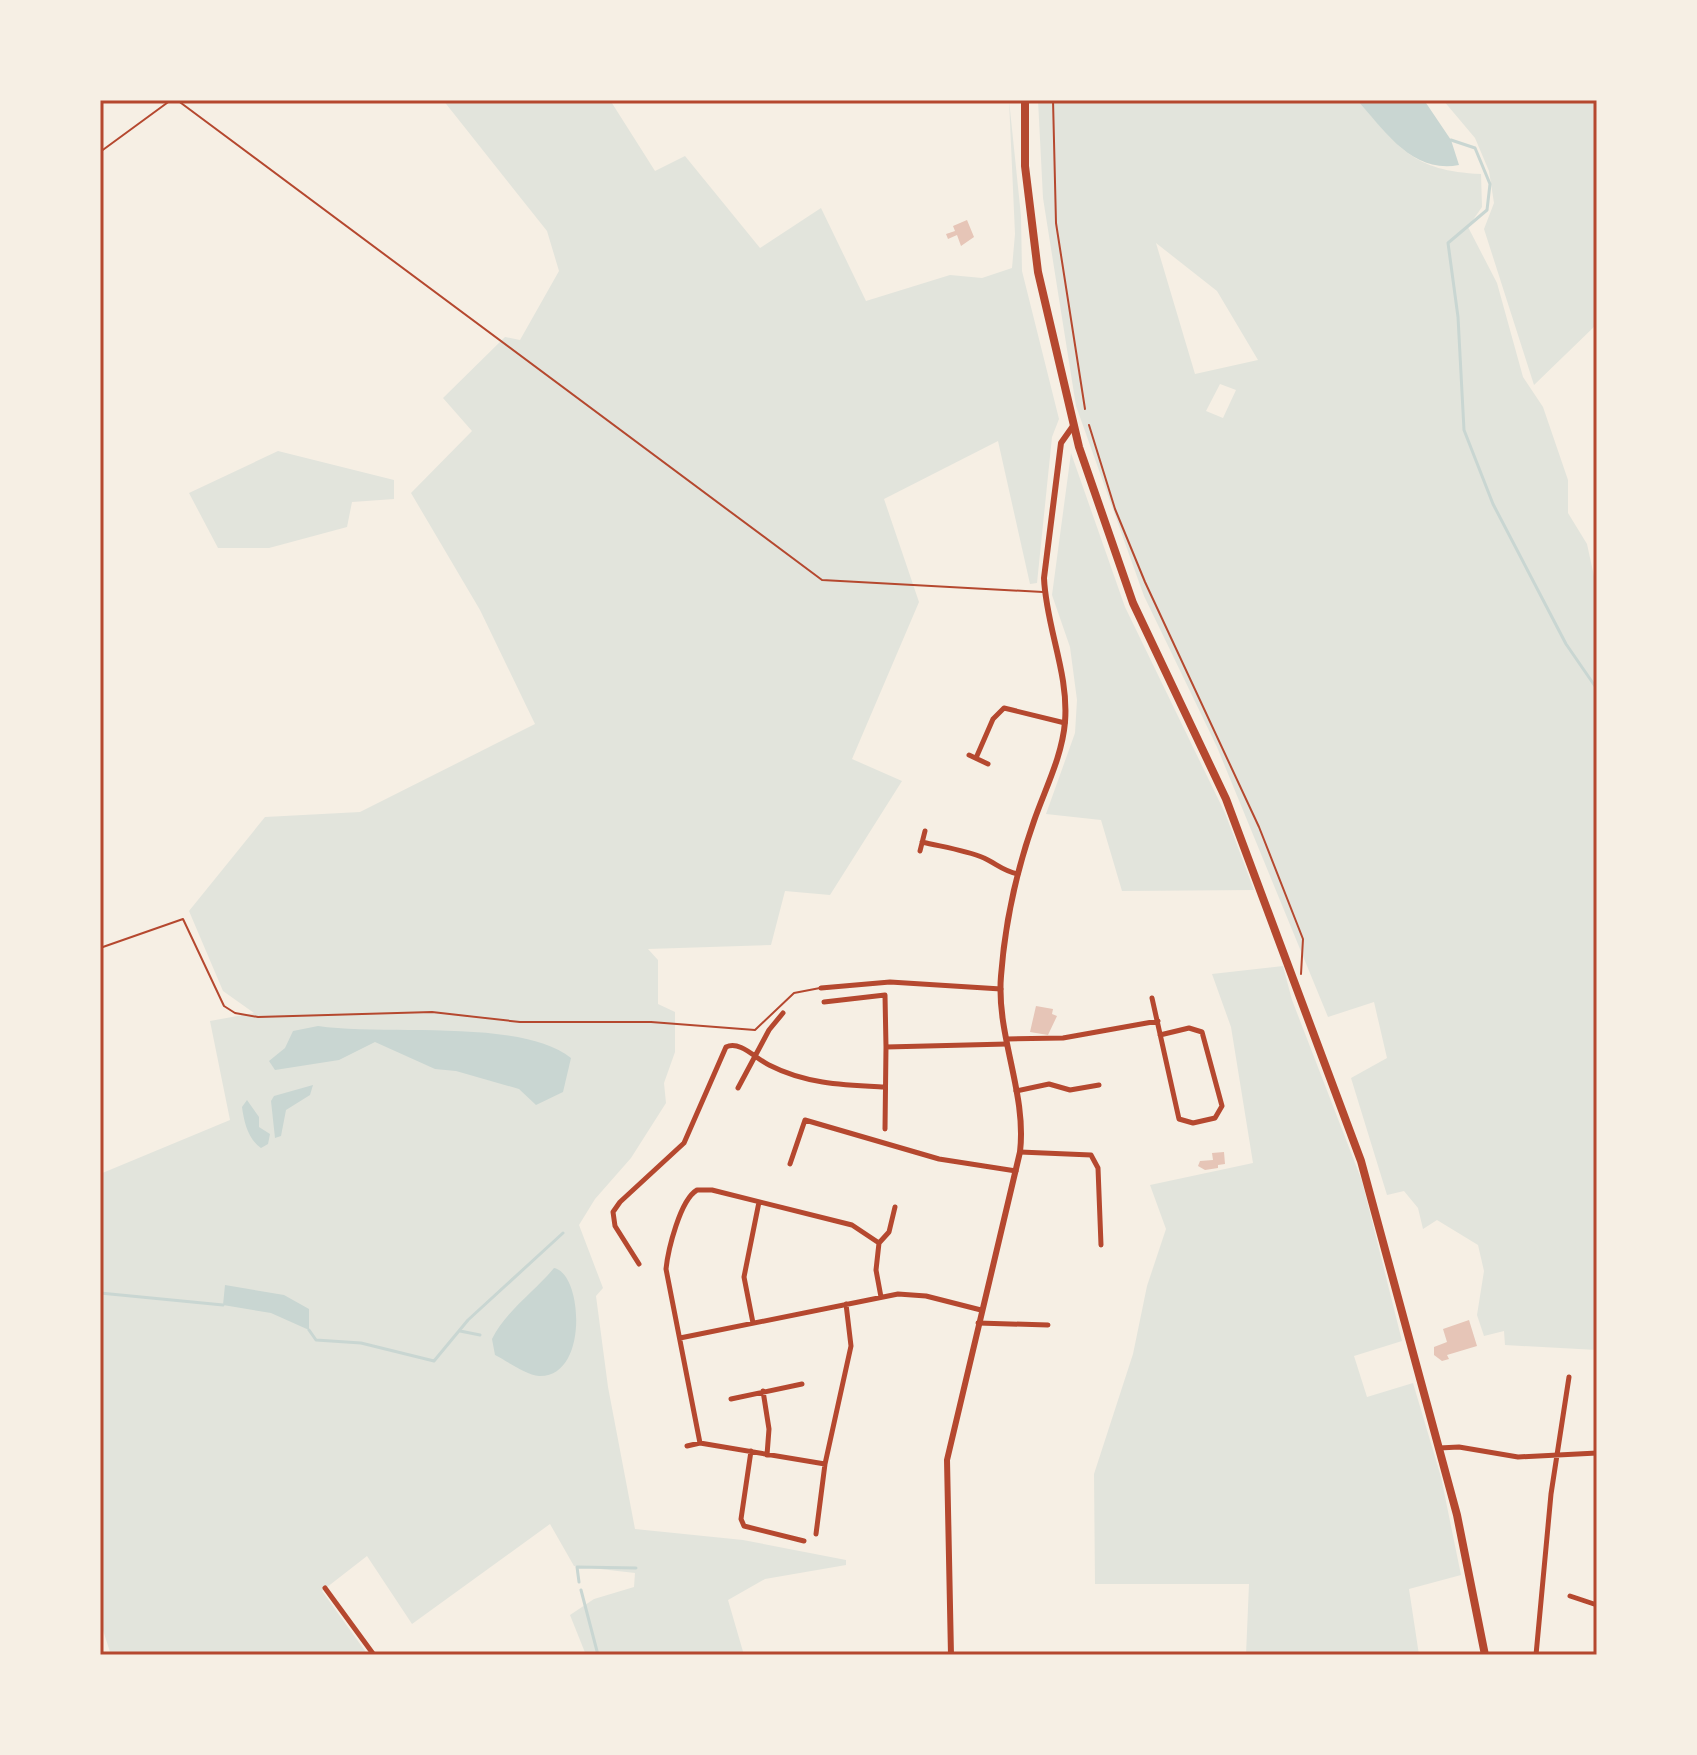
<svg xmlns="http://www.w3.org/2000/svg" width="1697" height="1755" viewBox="0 0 1697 1755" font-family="Signika,sans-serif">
<rect width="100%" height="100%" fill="#f6efe4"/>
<path fill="#e2e4dc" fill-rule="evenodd" d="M443,100H610L655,171L685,156L760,248L821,208L866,301L950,275L982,278L1012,268L1015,234L1009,100L1021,216L1022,271L1059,419L1052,437L1037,583L1030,584L998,441L884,499L919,602L852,759L902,781L830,895L785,891L771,945L648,949L658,960V1004L675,1012V1052L664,1083L666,1103L631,1158L595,1199L579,1225L603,1288L596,1296L608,1387L635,1529L743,1540L846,1560V1565L765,1579L728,1600L744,1655H586L570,1615L594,1599L634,1587L635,1573L574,1566L550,1524L412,1624L367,1556L322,1591L368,1655H111L100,1621V1174L230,1120L210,1021L254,1013L223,991L189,911L265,817L360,812L535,724L480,610L411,493L472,431L443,398L505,337L520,340L559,271L547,231Z
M1038,100H1357C1400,148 1412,171 1481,174L1482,207L1468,227L1497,283L1523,377L1543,407L1568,480V513L1587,544L1597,590V1350L1505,1345L1504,1331L1484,1336L1477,1315L1484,1271L1478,1245L1437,1220L1423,1229L1418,1208L1404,1191L1387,1195L1351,1078L1387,1058L1374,1002L1328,1017L1217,747L1144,596L1076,406L1043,198ZM1156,243L1217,291L1258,360L1195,374ZM1220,384L1236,390L1223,418L1206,411Z
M1443,100H1597V324L1534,385L1484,229L1494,203L1489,171L1475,138Z
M278,451L394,480V499L352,502L347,527L269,548H218L189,493Z
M1071,453L1125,607L1225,813L1254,890L1122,891L1101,820L1046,814L1075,733L1077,700L1070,647L1052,595Z
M1283,966L1292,1000L1362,1181L1402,1341L1354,1356L1367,1397L1413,1383L1441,1477L1461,1575L1409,1589L1419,1655H1246L1249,1584H1095L1094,1474L1133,1354L1147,1286L1166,1229L1150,1185L1253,1163L1231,1027L1212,974Z"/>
<path fill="#c9d6d2" d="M1357,100H1424L1451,140L1459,165C1412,174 1385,131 1357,100Z
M318,1026C385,1036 521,1018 571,1058L563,1092L536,1105L519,1089L456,1071L435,1069L375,1042L339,1060L275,1070L269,1061L285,1048L293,1031Z
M313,1085L310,1095L286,1110L281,1136L275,1138L271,1101L274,1096Z
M247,1100L259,1117V1127L270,1134L268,1144L261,1148C248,1139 244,1122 242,1107Z
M554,1268C583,1273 589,1378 539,1376C526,1375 507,1361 495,1355L492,1339C505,1312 535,1291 554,1268Z
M225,1285L284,1295L309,1309V1330L271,1313L223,1305Z"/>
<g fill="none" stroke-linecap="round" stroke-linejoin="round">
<path stroke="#c9d6d2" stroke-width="3" d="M1451,140L1475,148L1490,184L1487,210L1448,243L1458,317L1464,430L1493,504L1566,644L1597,689
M100,1293L223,1305
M309,1330L316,1340L361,1343L434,1361L468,1320L563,1233
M460,1331L480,1335
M579,1582L577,1567L636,1568
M581,1590L598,1655"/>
</g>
<path fill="#e6c5b7" d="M967,220L974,237L961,246L957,235L948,239L946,234L955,231L953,226Z
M1036,1006L1053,1009L1052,1014L1057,1016L1048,1035L1030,1032Z
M1224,1152L1225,1164L1218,1165V1168L1205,1170L1198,1166L1200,1161L1213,1160L1212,1153Z
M1469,1320L1477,1346L1447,1355L1449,1359L1442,1361L1434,1355V1347L1447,1342L1443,1329Z"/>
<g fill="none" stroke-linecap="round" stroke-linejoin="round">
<path stroke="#b5482f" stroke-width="2" d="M1053,100L1056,223L1085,409
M1089,425L1115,509L1145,582L1259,827L1303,939L1301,974"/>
<path stroke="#b5482f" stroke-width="2" d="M177,100L822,580L1043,592
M100,152L171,100
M100,948L183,919L224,1006L235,1013L258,1017L432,1012L520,1022H651L755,1030L794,993L820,988"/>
<path stroke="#b5482f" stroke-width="5" d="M969,755L988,764
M976,758L993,719L1004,708L1065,723
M922,842C943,847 965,850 984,858C997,864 1003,871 1018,874
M920,851L925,831
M821,988L890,982L1001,989
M1152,998L1179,1119L1193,1123L1215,1118L1222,1106L1202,1032L1189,1028L1160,1035
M824,1002L885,995L886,1047
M1007,1039L1063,1038L1158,1021
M738,1088L769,1030L783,1013
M1016,1091L1049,1084L1070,1090L1099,1085
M885,1129L886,1047L1007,1044
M1020,1152L1091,1155L1098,1168L1101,1245
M790,1164L805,1120L939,1159L1016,1171
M879,1243L889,1232L895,1207
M639,1264L615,1226L613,1212L620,1202L684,1143L726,1047C740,1040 756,1059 769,1065C806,1084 843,1085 884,1087
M753,1323L744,1277L759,1202
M978,1323L1048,1325
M680,1338L898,1294L926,1296L981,1310
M763,1391L769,1429L767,1455
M731,1399L802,1384
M687,1446L700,1443
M1439,1448L1459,1447L1518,1457L1597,1453
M751,1451L741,1519L744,1526L804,1541
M825,1464L700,1443L666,1269C668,1250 680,1200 697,1190H712L852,1225L879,1243L876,1270L881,1297
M816,1534L825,1464L851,1346L846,1304
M325,1588L374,1655
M1570,1596L1597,1605
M1536,1655L1551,1494L1569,1377"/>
<path stroke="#b5482f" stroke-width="6" d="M951,1655L947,1460L1020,1152C1027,1093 996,1035 1001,976C1005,923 1016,872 1034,821C1045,789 1062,757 1065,722C1069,673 1046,627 1044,578L1061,443L1073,426"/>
<path stroke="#b5482f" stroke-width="8" d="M1025,100V166L1038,272L1079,447L1133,603L1226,799L1361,1161L1457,1515L1485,1655"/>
</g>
<rect width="1697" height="1755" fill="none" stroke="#f6efe4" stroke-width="204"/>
<rect x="102" y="102" width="1493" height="1551" fill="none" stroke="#b5482f" stroke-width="3"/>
</svg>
